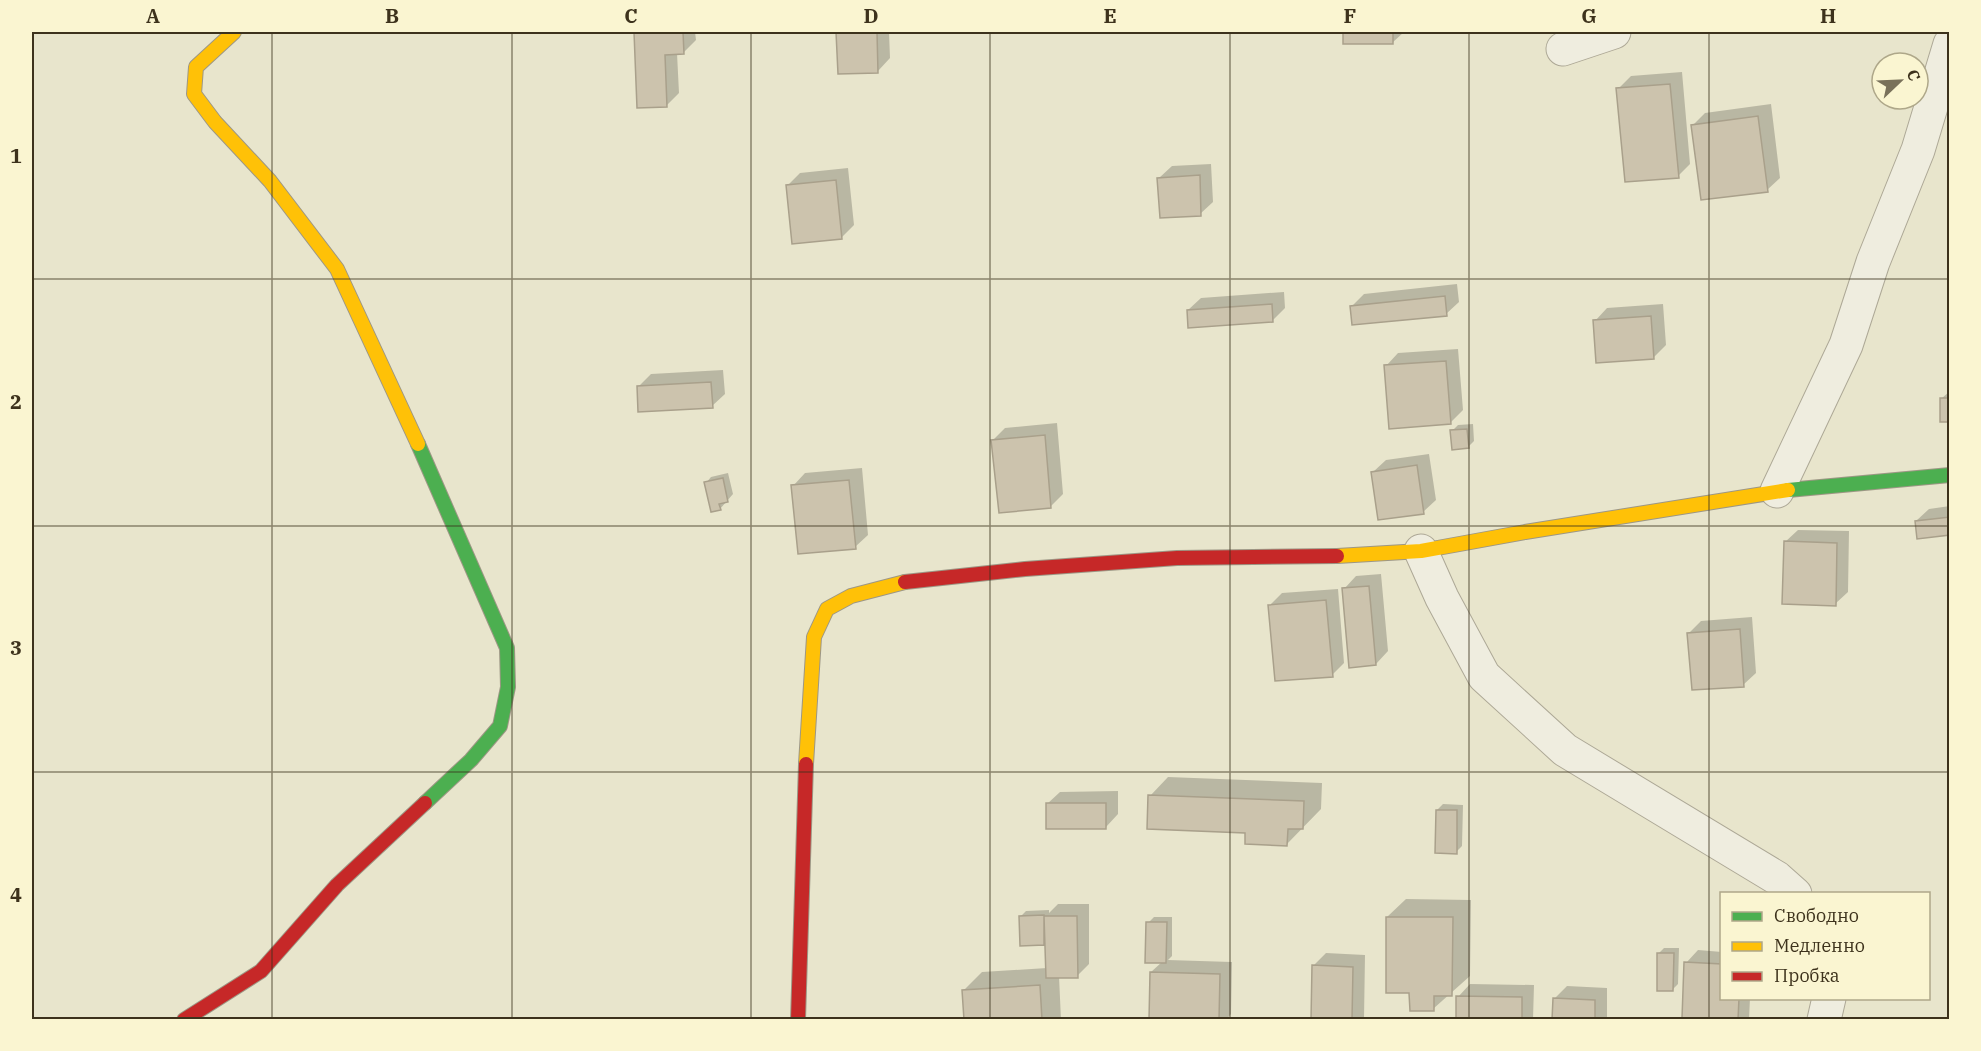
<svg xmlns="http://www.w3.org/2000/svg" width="1981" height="1051" viewBox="0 0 1981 1051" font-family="'IBM Plex Serif',serif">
<rect width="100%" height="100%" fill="#e8e5cc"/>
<path fill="#0003" d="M636,32H695L696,40L683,53H677L679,93L666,106L639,107Z
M838,32H889L890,58L878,71L840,73Z
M1344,32H1404L1392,43H1344Z
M1682,72L1690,164L1678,176L1618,89L1631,76Z
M1771,104L1780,178L1767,190L1693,125L1705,113Z
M1211,164L1213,202L1200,214L1159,178L1172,166Z
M848,168L854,225L841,238L788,185L800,173Z
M1457,284L1459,302L1446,314L1351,307L1364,294Z
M1284,292L1285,308L1272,321L1188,310L1201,298Z
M1663,304L1666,345L1654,357L1595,321L1607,308Z
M1458,349L1463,410L1451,422L1386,366L1398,353Z
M723,370L725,394L712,406L638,387L651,374Z
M1950,391V420L1941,399Z
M1057,423L1063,494L1051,506L993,440L1005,428Z
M1473,424L1474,441L1468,447L1452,431L1458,425Z
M1429,454L1436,500L1423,512L1373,472L1386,460Z
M862,468L868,535L855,547L793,486L805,473Z
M728,473L733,494L720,509L706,483L711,477Z
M1950,506V534L1916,521L1929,509Z
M1798,530L1849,531L1848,592L1835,604L1785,542Z
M1381,574L1388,651L1376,664L1344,589L1356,576Z
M1338,589L1344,663L1332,675L1270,605L1282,593Z
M1752,617L1756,673L1743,685L1689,633L1701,621Z
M1168,777L1322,783L1321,809L1287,844L1150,796Z
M1118,791V814L1106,827L1047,804L1060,792Z
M1443,804L1463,805L1462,846L1456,852L1437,810Z
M1406,899L1471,900L1470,976L1433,1009L1387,917Z
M1058,904H1089V964L1077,976H1059L1061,1020H965L963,991L982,972L1047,968L1046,941L1044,943L1020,917L1026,911L1049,910V913Z
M1154,917H1172V956L1168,960L1232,962L1231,1014L1226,1020H1150L1151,972L1162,962L1148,923Z
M1664,948H1679L1678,984L1672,990L1658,954Z
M1698,950L1722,952V998H1750L1749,1020H1691L1686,963Z
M1326,953L1365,955L1364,1020H1297L1300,1017L1312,1018L1313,966Z
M1470,984L1534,985L1533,1020H1457L1458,997Z
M1567,986L1607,988V1020H1554V999Z"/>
<path fill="#ccc3ad" stroke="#a9a08b" stroke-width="1.5" d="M634,32H683L684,54L665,55L667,107L637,108Z
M836,32H877L878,73L838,74Z
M1343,32H1393V44H1343Z
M1670,84L1679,178L1625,182L1616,88Z
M1758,116L1768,192L1701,200L1691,125Z
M1200,175L1201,216L1160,218L1157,178Z
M836,180L842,239L792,244L786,185Z
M1445,296L1447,316L1352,325L1350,306Z
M1272,304L1273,322L1188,328L1187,310Z
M1651,316L1654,359L1596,363L1593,320Z
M1446,361L1451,424L1389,429L1384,365Z
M711,382L713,408L638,412L637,386Z
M1940,398H1950V422H1940Z
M1467,429L1469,448L1452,450L1450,430Z
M1045,435L1051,508L999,513L991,440Z
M1417,465L1424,514L1378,520L1371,472Z
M723,478L728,502L719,504L721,510L711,512L704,482Z
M849,480L856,549L798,554L791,485Z
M1950,517V535L1917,539L1915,521Z
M1784,541L1837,543L1836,606L1782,604Z
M1369,586L1376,665L1349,668L1342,588Z
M1326,600L1333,677L1275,681L1268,605Z
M1740,629L1744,687L1692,690L1687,633Z
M1148,795L1304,801L1303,829H1288L1287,846L1245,844V833L1147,829Z
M1046,803H1106V829H1046Z
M1436,810H1457V854L1435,853Z
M1044,915V945L1020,946L1019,916Z
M1044,916H1077L1078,978H1046Z
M1386,917H1453L1452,996H1434V1011H1410L1409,993H1386Z
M1146,922H1167L1166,963H1145Z
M1657,953H1674L1673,991H1657Z
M1684,962L1722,964V998H1739L1738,1020H1689V1018H1682Z
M1312,965L1353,967L1352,1020H1311Z
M1150,972L1220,974L1219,1020H1149Z
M1040,985L1042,1020H964L962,990Z
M1456,996L1522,997V1020H1456Z
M1553,998L1595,1000V1020H1552Z"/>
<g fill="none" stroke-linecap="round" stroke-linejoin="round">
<g stroke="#ada896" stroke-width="35">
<path id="street" d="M1563,49L1614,32
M1777,491L1846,345L1873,262L1918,150L1950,44
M1421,551L1442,598L1484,676L1565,750L1777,878L1795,894
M1824,1020L1829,998"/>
</g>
<g stroke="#9d9785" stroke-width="16">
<path id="fast" d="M418,444L507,648L508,687L500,726L471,760L425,803
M1788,490L1950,475"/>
</g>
<g stroke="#9d9785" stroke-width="16">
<path id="slow" d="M234,32L196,67L194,94L215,122L270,181L337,269L418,444
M1337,556L1421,551L1525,532L1788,490
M806,764L814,637L827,609L851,596L905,582"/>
</g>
<g stroke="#9d9785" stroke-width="16">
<path id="jam" d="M905,582L1025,569L1177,558L1337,556
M184,1020L261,971L337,885L425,803
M798,1020L806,764"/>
</g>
<use href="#street" stroke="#efeddf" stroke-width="33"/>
<use href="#fast" stroke="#4caf50" stroke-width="14"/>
<use href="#slow" stroke="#ffc107" stroke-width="14"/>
<use href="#jam" stroke="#c62828" stroke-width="14"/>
</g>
<path fill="none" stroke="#3d321c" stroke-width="1.5" stroke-opacity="0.55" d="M272,32V1020M512,32V1020M751,32V1020M990,32V1020M1230,32V1020M1469,32V1020M1709,32V1020M32,279H1950M32,526H1950M32,772H1950"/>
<rect width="1981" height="1051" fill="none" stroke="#faf5d1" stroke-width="66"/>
<rect x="1720" y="892" width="210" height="108" fill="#faf5d1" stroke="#aea789" stroke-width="1.5"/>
<rect x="1732" y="912" width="30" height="9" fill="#4caf50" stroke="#aea789" stroke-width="1.5"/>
<text x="1774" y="922" font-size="18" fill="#3d321c">Свободно</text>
<rect x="1732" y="942" width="30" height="9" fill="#ffc107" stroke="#aea789" stroke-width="1.5"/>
<text x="1774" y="952" font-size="18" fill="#3d321c">Медленно</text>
<rect x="1732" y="972" width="30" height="9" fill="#c62828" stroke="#aea789" stroke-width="1.5"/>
<text x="1774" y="982" font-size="18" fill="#3d321c">Пробка</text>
<g transform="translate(1900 81) rotate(67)"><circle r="28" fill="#faf5d1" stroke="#aea789" stroke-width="1.5"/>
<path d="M0-4.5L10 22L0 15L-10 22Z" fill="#79715a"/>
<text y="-9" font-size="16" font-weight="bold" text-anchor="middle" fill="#3d321c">С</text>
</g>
<rect x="33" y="33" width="1915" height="985" fill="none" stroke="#3d321c" stroke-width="2"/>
<g font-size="20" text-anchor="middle" font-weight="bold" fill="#3d321c">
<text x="153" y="23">A</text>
<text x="392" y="23">B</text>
<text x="631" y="23">C</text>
<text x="871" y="23">D</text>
<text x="1110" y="23">E</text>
<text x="1350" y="23">F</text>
<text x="1589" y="23">G</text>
<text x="1828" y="23">H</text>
<text x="16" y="163">1</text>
<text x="16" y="409">2</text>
<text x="16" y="655">3</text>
<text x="16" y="902">4</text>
</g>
</svg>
